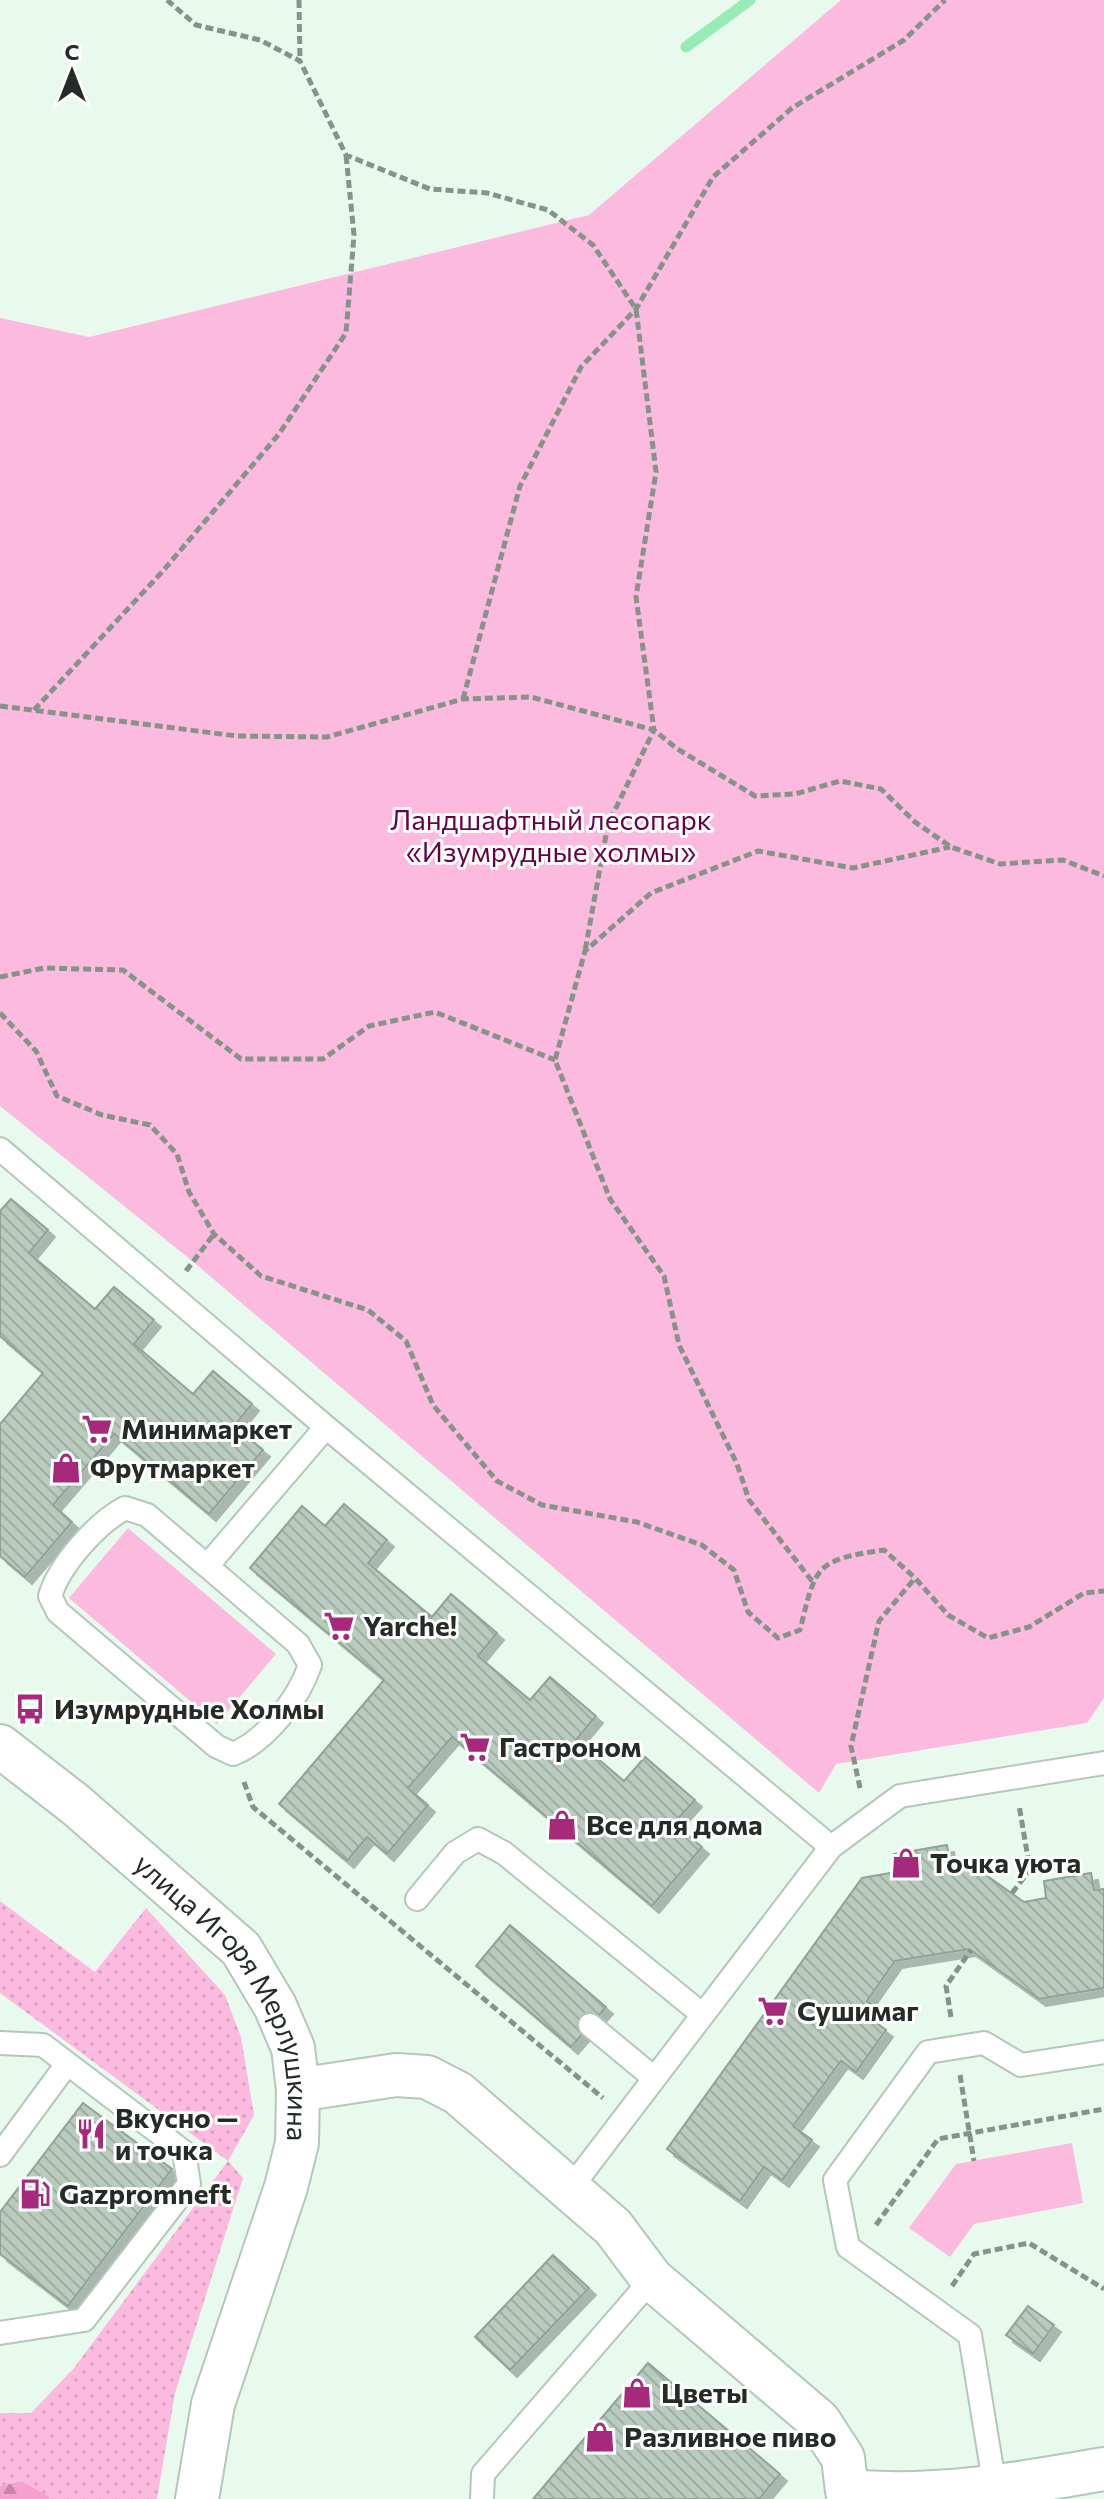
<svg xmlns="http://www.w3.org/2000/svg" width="1104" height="2499" viewBox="0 0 1104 2499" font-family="Commissioner,sans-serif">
<defs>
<pattern id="grass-dots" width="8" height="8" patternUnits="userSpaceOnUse" patternTransform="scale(2)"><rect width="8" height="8" fill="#fcbade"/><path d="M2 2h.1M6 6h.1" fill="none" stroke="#d8a0be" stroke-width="1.8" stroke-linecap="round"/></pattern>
<pattern id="forest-firs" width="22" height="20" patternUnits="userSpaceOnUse" patternTransform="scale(2)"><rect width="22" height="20" fill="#f3a2d0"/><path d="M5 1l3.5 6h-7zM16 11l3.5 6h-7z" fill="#c584a9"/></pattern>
<pattern id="building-back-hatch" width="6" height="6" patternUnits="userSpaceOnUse" patternTransform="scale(2)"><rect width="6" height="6" fill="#b9cabe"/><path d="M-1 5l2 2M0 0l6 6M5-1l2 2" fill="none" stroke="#9faea3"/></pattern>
<filter id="shadow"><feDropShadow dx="7" dy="7" stdDeviation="0" flood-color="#0004"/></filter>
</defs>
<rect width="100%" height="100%" fill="#e8faed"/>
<path fill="url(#grass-dots)" d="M0,1901L95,1972L146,1908L225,1995L241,2037L254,2115L228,2161L243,2178L175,2393L157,2499H51L22,2481L0,2486V2413H31L74,2368L228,2161L0,1993Z"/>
<path fill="url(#forest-firs)" d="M22,2481L49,2497L51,2499H0V2486Z"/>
<path fill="#fcbade" d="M841,0H1104V1698L1087,1723L836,1764L819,1793L191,1260L0,1106V318L89,337L589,215Z
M128,1528L276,1654L217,1724L69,1598Z
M1072,2143L1083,2203L974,2224L950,2257L909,2228L956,2164Z"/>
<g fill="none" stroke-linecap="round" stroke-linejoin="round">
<path stroke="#97ebb5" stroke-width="11" d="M686,47L750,0"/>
</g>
<path fill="url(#building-back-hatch)" stroke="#91a296" stroke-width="2" filter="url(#shadow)" d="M11,1199L48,1230L29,1253L95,1309L114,1287L154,1320L134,1344L193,1394L213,1371L252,1404L234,1426L263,1450L209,1514L114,1434L53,1505L72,1522L25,1577L0,1556V1424L43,1373L0,1336V1211Z
M344,1504L387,1540L368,1563L432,1617L451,1594L497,1633L478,1656L530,1700L550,1677L596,1716L576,1740L624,1781L645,1757L695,1800L674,1823L702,1847L652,1906L452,1737L408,1788L428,1805L387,1854L367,1837L347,1861L279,1804L384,1680L250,1568L302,1506L325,1526Z
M947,1845L950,1863L966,1861L1024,1902L1046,1898L1044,1881L1091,1873L1094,1890L1104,1889V1988L1039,1999L969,1949L895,1961L867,2001L878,2009L871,2019L886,2030L856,2072L841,2061L793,2126L812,2140L782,2180L764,2167L740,2201L667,2149L862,1878L896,1872L894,1854Z
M510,1925L606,2007L571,2047L476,1966Z
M83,2103L172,2169L68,2306L0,2254V2212Z
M553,2255L589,2288L510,2370L475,2337Z
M1028,2306L1054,2325L1033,2354L1006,2335Z
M648,2363L780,2474L759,2499H533Z"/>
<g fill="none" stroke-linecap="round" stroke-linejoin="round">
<g stroke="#b5c6ba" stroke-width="26">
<path id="lane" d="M0,1149L326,1427L831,1847
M207,1566L298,1644L310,1665C299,1698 266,1741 233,1754L216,1746L58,1612L50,1596C60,1564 96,1524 125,1508L147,1515L207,1566L326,1427
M417,1899L455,1853L478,1839L504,1853L703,2015
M590,2025L654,2078
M0,2043L43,2045L184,2152L189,2184L84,2320L0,2333
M0,2155L67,2064
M570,2189L831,1847L900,1796L1104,1763
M995,2488L970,2335L848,2247L835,2180L928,2052L984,2043L1021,2065L1104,2052
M482,2499L483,2474L652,2279"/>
</g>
<g stroke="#b5c6ba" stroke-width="46">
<g id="street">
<path id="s1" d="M0,1746L76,1805L241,1949L275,2006L293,2048L298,2090L297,2143L286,2187L213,2404L197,2499"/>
<path d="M298,2090L396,2075L427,2077L458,2093L613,2227L652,2279L819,2421L843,2458L847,2491C933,2499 1019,2484 1104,2469"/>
</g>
</g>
<path stroke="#86938a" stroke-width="5" stroke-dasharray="8 4" stroke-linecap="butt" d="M167,0L196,25L260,40L300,61L346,155L430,189L487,193L548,210L593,245L636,309L656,472L636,597L654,730L608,824L585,951
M299,0L300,61
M463,699L520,486L581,367L636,309L713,177L792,108L904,40L945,0
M0,706L237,736L327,737L463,699L531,697L654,730L676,748L755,796L795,794L840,781L881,789L915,822L951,847L1000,864L1063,860L1104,876
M34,710L162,572L279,434L346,333L354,235L346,155
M0,977L44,968L123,970L241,1059H323L369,1026L435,1012L555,1060
M0,1013L36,1051L57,1096L102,1115L150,1125L177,1154L189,1192L214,1234L261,1276L368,1310L406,1341L433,1405L497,1481L542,1505L637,1522L702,1545L734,1570L748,1612L778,1638L800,1630C816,1565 815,1560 884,1550L915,1578L948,1615L988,1638L1029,1627L1084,1593L1104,1591
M186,1271L214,1234
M812,1581L749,1500L737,1464L679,1345L664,1276L610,1199L555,1060L585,951L651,893L758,851L853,868L950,847
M244,1782L253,1807L603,2098
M860,1788L851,1746L879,1621L915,1578
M1012,1893L1030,1870L1019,1805
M951,2017L946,1986L971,1950
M960,2075L974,2161
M876,2225L938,2139L1104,2109
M952,2286L974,2254L1029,2243L1104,2289"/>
<use href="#lane" stroke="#fff" stroke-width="22"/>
<use href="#street" stroke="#fff" stroke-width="42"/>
</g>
<defs>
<g id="supermarket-bare" transform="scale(2.4)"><path d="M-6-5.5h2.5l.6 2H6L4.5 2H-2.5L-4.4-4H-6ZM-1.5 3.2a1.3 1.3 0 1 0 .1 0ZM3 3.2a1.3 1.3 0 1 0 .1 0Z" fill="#a6297c" stroke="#fff" stroke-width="2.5" paint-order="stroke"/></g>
<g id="shop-bare" transform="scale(2.4)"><path d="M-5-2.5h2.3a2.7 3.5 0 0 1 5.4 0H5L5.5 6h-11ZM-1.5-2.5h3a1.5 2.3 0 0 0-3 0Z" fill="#a6297c" stroke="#fff" stroke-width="2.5" paint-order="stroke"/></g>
<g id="bus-bare" transform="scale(2.4)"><path d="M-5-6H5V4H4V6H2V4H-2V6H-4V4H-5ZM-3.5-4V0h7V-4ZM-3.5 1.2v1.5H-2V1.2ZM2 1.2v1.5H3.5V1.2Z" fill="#a6297c" stroke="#fff" stroke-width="2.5" paint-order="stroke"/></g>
<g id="restaurant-bare" transform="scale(2.4)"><path d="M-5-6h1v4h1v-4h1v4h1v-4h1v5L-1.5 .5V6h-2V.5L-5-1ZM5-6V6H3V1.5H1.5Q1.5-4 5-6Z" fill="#a6297c" stroke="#fff" stroke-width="2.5" paint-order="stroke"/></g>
<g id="fuel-bare" transform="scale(2.4)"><path d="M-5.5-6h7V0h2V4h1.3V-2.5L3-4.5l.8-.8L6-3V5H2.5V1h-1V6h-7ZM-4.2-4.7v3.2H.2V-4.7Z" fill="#a6297c" stroke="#fff" stroke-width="2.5" paint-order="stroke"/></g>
</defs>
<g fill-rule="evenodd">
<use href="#supermarket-bare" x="97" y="1429"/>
<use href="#shop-bare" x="66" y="1468"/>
<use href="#supermarket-bare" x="339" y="1626"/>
<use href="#bus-bare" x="30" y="1709"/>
<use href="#supermarket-bare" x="475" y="1747"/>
<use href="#shop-bare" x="562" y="1825"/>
<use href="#shop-bare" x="906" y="1863"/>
<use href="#supermarket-bare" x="773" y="2011"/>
<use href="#restaurant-bare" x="91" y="2134"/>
<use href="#fuel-bare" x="35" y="2194"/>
<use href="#shop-bare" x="637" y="2393"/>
<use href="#shop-bare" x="600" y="2437"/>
</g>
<g text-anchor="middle" stroke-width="6" stroke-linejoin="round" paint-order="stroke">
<g font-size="28" fill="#650248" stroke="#fff">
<text x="551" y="830">Ландшафтный лесопарк<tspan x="551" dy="32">«Изумрудные холмы»</tspan></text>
</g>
<g font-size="28" font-weight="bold" fill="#252c27" stroke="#fff" text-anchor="start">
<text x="121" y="1439">Минимаркет</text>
<text x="90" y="1478">Фрутмаркет</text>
<text x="363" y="1636">Yarche!</text>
<text x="54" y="1719">Изумрудные Холмы</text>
<text x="499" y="1757">Гастроном</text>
<text x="586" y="1835">Все для дома</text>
<text x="930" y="1873">Точка уюта</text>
<text x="797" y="2021">Сушимаг</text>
<text x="115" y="2128">Вкусно —<tspan x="115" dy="32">и точка</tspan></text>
<text x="59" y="2204">Gazpromneft</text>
<text x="661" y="2403">Цветы</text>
<text x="624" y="2447">Разливное пиво</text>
</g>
<g font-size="28" fill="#252c27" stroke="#fff">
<text dy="10" stroke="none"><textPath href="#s1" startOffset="350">улица Игоря Мерлушкина</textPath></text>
</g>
</g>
<g transform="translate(72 72)" stroke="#ffffff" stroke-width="6" paint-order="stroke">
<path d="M0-6L14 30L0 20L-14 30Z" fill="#252c27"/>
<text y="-12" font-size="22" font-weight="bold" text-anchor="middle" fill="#252c27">С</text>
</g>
</svg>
